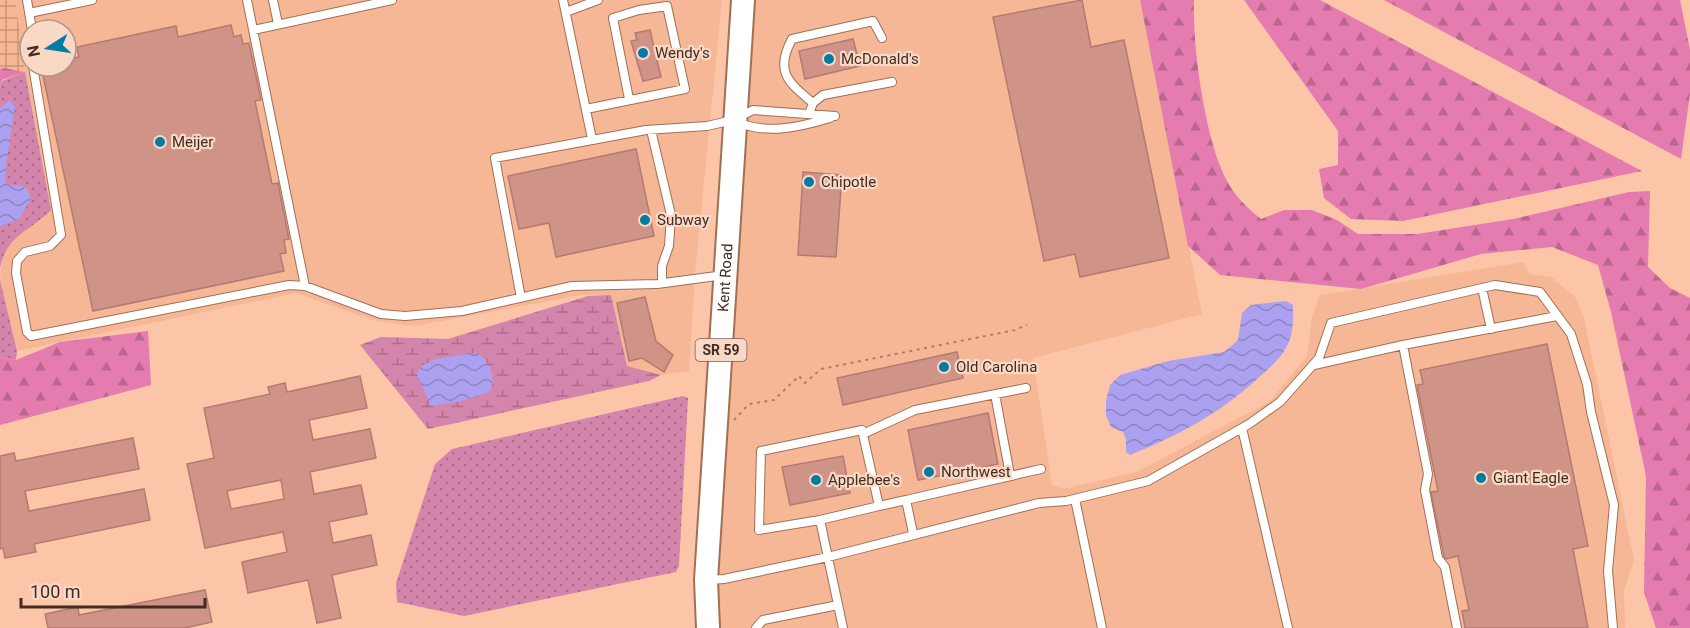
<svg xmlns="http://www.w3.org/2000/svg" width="1690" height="628" font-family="Roboto,sans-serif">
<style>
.built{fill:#f5b795;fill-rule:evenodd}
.industrial{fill:url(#industrial-grid)}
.grass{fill:url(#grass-dots)}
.forest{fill:url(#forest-firs)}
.wetland{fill:url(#wetland-marsh)}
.water{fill:url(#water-waves)}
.building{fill:#cf9388;stroke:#b57a71;stroke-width:1.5;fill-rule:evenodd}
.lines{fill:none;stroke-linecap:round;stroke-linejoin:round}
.lane-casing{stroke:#a16f53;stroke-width:10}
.primary-casing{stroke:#a16f53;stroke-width:26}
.path{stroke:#a8806a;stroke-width:2;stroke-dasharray:3 4.5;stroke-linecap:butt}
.lane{stroke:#fff;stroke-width:8}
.primary{stroke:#fff;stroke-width:22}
.poi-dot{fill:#037ba3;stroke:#fad8c6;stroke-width:2}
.labels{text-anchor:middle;stroke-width:4.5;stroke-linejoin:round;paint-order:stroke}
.shield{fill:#fad8c6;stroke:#7a6052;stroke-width:1.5}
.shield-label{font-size:14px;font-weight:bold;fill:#432d21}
.poi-label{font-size:15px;fill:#432d21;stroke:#fad8c6;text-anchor:start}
.street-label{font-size:15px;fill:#432d21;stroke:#fad8c6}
</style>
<defs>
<pattern id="industrial-grid" width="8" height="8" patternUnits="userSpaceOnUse" patternTransform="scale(1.5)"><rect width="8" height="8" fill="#f5b795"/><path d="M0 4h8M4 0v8" fill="none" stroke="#c89579"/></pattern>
<pattern id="grass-dots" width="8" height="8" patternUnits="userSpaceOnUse" patternTransform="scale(1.5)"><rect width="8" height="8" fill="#d385ab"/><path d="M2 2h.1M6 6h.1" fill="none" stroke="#ad6d8b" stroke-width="1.8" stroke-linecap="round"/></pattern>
<pattern id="forest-firs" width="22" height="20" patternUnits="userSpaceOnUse" patternTransform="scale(1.5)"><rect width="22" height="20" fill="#e47cb0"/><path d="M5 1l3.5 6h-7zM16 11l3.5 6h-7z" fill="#ba668f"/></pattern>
<pattern id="wetland-marsh" width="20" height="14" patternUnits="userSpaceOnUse" patternTransform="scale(1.5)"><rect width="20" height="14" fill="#d385ab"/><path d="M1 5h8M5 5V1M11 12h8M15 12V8" fill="none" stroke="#ad6d8b"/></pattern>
<pattern id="water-waves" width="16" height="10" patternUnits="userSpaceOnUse" patternTransform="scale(1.5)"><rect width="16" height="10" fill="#aca1f0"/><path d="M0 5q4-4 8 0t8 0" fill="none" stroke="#8e84c2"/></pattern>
</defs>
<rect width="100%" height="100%" fill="#fcc5a7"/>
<path class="built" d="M15,0H722L695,273L689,371L661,375L627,366L611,295H581L414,326L372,320L296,293L17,351L0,280L3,252L22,231L41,220L51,209L25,72ZM30,30H66V66H30Z
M746,0H1140L1202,314L1033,358L1052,485L1063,489L1137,472L1269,402L1307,356L1312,317L1320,295L1524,262L1529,274L1551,277L1575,297L1584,318L1634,560L1624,591L1625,628H714Z"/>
<path class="industrial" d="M0,0H15L25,72L0,69Z"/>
<path class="grass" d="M25,72L51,210C30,232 7,234 0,268V89L2,81Z
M0,280L17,351L16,360L0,357Z
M683,396L688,398L679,566L676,572L464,616L397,602L396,583L435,464L452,449Z"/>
<path class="forest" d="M1140,0H1194C1192,45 1205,141 1227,181C1235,196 1247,208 1261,219L1284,210H1312L1337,220L1358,234H1417L1513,219L1629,192L1650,191L1648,267L1670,288L1690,298V628H1656L1644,592L1646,476L1611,312L1598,265L1552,247L1481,254L1361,289L1220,275L1188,246Z
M1244,0H1320L1642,171L1403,221L1351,219L1324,198L1319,169L1338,165V131Z
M1384,0H1680L1690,50V94L1681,159Z
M3,68L25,72L2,80L0,89V69Z
M148,331L151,385L0,425V357L16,360L60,342Z"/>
<path class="wetland" d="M611,295L627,366L661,375L649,381L428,429L360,345L381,337L448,339L588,296Z"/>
<path class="water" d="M10,100L15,107L5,171L6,184L26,187L31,199L19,219L0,226V108Z
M1286,301L1293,305C1293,318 1294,334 1287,346C1280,360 1268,369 1256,380C1217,415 1179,435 1130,455L1126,452V439L1123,432L1111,427L1106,415V401L1110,385L1120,375L1168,361L1224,352L1238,340L1242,313L1251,305Z
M476,353C490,361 497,378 489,392L462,401L431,406L417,374L421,366L436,359Z"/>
<path class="building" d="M1082,0L1091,47L1124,40L1169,258L1080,277L1075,254L1044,261L993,17Z
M231,25L234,37L241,35L243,44L249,43L261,100L255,101L272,184L278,183L289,239L284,240L286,253L280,254L284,271L93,311L41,66H66V59L79,57L77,47L176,26L178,37Z
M650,30L661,77L643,81L631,41L637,40L635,33Z
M853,39L860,66L805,79L799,51Z
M636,149L654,236L556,257L549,223L519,229L508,176Z
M803,172L842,175L836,257L798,255Z
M645,297L656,341L673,355L664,372L642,358L629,361L617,303Z
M1547,344L1588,546L1573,549L1588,628H1465L1462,611L1469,610L1458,556L1446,559L1444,556L1431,492L1438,491L1417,385L1423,384L1420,370Z
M957,352L963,378L843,405L837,378Z
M360,376L367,408L309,420L313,440L370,429L376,458L310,472L314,494L361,485L367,514L329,522L333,543L371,535L377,565L332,575L341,618L317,623L308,580L248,593L242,562L287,552L283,532L205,548L187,464L214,458L204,408L270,394L268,387L285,383L287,392ZM281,480L284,499L231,509L227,491Z
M988,413L998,464L918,480L908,430Z
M133,438L139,469L25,491L29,511L144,489L150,520L34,544L36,552L5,558L3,548L0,549V456L14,453L16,461Z
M843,456L850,493L790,505L782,467Z
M205,590L212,622L185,628H48L45,614L78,607L79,615Z"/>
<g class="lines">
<defs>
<path id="lane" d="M27,0L32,30
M247,0L305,286
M273,0L278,24
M563,0L592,139
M566,12L598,0
M29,13L92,0
M253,30L392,0
M33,66L61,235L50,246L25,252L17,261L16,273L27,332L31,336L289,285L305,286L381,314L405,316L462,311L572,286L657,284L724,275
M813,103L823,95L892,82
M586,109L685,89L667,6L639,10L613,18L629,99
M809,114L813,103C789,83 774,72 792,39L873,21L882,38
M737,122C767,135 800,127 830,118
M651,130L671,215L669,246L662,266V283
M1482,288L1491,329
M521,298L495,158L646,130L707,126L733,120L753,110L835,116
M1403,345L1557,316
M1314,365L1403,345L1428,474L1425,490L1438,558L1445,567L1457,628
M995,394L1010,475
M1242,428L1288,628
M863,434L915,410L1026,388
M1075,499L1102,628
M906,500L1041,469
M879,506L906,500L913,533
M820,520L759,530L761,451L862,430L879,506L820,520L843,628
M708,580L724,579L828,557L1039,503L1066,501L1148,481L1249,424L1280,402L1319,358L1331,323L1495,285L1540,292L1571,334L1587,384L1591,412L1614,505L1608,571L1613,628
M756,628L763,620L838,605"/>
<g id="primary">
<path id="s1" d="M708,628L706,580L743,0"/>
</g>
</defs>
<use href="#lane" class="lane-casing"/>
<use href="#primary" class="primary-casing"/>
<path class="path" d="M734,420L749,404L774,400L799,376L805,383L821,369L1015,330L1027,325"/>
<use href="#lane" class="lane"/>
<use href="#primary" class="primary"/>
</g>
<g class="poi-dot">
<circle cx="643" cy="53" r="6"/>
<circle cx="829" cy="59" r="6"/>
<circle cx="160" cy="142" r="6"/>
<circle cx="809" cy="182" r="6"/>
<circle cx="645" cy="220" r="6"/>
<circle cx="944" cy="367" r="6"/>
<circle cx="929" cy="472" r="6"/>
<circle cx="1481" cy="478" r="6"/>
<circle cx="816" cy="480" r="6"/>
</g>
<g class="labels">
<rect class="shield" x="695.5" y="339" width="51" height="22" rx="4.5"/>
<g class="shield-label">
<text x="721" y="355">SR 59</text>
</g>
<g class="poi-label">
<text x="655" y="58">Wendy's</text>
<text x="841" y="64">McDonald's</text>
<text x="172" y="147">Meijer</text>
<text x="821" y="187">Chipotle</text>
<text x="657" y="225">Subway</text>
<text x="956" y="372">Old Carolina</text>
<text x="941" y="477">Northwest</text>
<text x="1493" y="483">Giant Eagle</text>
<text x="828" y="485">Applebee's</text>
</g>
<g class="street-label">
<text dy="5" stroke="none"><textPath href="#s1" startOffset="351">Kent Road</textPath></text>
</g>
</g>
<g transform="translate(48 48) rotate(258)"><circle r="28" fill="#fad8c6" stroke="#b19484" stroke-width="1.5"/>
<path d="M0-4.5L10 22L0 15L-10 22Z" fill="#037ba3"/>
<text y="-9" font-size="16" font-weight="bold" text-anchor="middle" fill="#432d21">N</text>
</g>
<path d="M21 598v9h184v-9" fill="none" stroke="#432d21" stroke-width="3"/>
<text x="30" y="598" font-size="18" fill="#432d21" stroke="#fad8c6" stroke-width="4.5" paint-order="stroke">100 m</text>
</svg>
